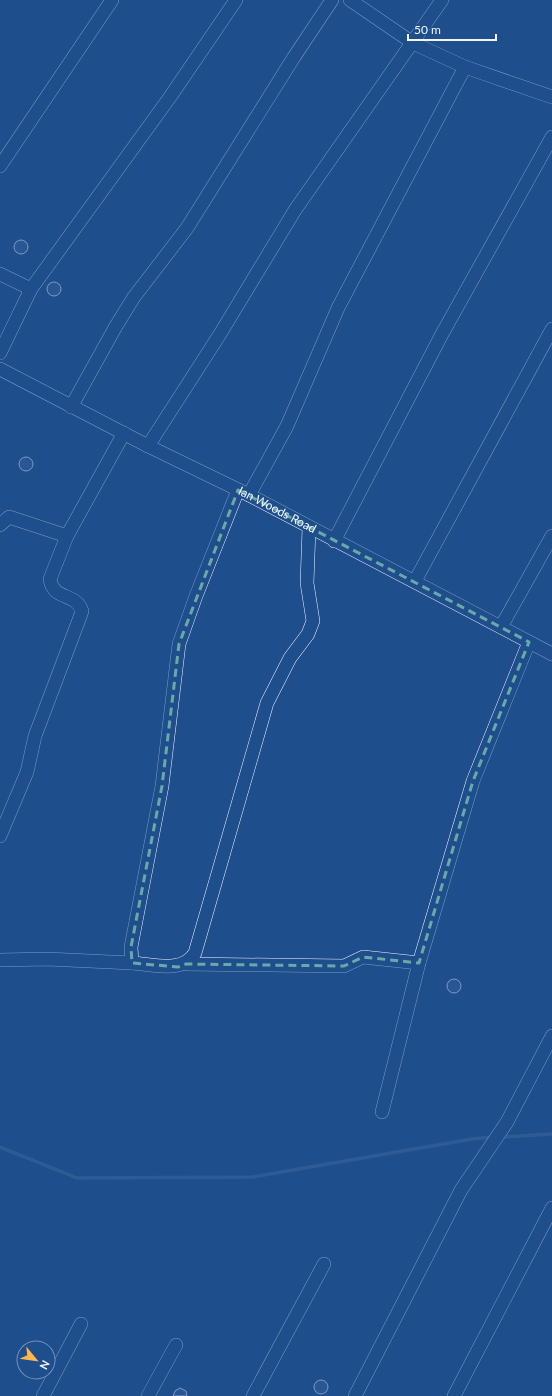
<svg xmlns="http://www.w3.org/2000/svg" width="552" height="1396" font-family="Lato,sans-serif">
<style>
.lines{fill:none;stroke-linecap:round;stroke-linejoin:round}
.stream{stroke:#446ba0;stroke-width:3.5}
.building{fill:#3563a3;stroke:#f2f6ff}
.minor-casing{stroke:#f2f6ff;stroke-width:14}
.minor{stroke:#1f4e8c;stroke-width:13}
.marked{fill:none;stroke:#6aa9a8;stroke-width:3;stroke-dasharray:8 5;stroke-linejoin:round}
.labels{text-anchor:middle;stroke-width:3;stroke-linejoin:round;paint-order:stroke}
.street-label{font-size:12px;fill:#f2f6ff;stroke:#1f4e8c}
</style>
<rect width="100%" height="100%" fill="#1f4e8c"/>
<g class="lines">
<path class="stream" d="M502,1137L552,1134
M0,1147L77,1178L253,1177L472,1139L492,1137"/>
</g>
<path class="building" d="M14 247a7 7 0 1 1 14 0a7 7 0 1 1-14 0Z
M47 289a7 7 0 1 1 14 0a7 7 0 1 1-14 0Z
M19 464a7 7 0 1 1 14 0a7 7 0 1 1-14 0Z
M447 986a7 7 0 1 1 14 0a7 7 0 1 1-14 0Z
M314 1387a7 7 0 1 1 14 0a7 7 0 1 1-14 0Z
M180,1388L186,1391L187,1396H173L175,1391Z"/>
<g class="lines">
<defs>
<g id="minor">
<path d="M350,0L413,43L465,67L552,97"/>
<path d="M0,166L112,0"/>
<path d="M0,274L31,289"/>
<path d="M0,353L31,289L170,97L236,0"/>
<path id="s1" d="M0,369L148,446L249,495L552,654"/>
<path d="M71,407L116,326L134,297L187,228L294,57L332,0"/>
<path d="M148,446L220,334L295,210L442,0"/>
<path d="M238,490L196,596L179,644L162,786L131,947L132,963C153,964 182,974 195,953L267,703L290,658L308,634L313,621L307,583L309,528"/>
<path d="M249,495L287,426L338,308L465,67"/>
<path d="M0,525L9,517L67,536L124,433"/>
<path d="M334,541L442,334L552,137"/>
<path d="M415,581L552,329"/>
<path d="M501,627L552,536"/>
<path d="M0,836L27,772L35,736L80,617L82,611C76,592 53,601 50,579L67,536"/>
<path d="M0,960L47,959L132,963"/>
<path d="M186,964L344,966L363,957L419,963"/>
<path d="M382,1112L419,963L473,781L529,642"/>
<path d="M43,1396L81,1324"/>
<path d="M148,1396L176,1345"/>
<path d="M253,1396L324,1264"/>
<path d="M355,1396L461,1190L507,1122L552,1036"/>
<path d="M454,1396L552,1208"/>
</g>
</defs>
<use href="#minor" class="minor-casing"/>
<use href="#minor" class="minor"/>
</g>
<path d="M0 0H552V1396H0ZM238,490L529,642L473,781L419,963L363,957L344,966L186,964L178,967L132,963L131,947L162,786L179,644Z" fill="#1f4e8c" fill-opacity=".55" fill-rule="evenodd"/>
<path class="marked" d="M238,490L529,642L473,781L419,963L363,957L344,966L186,964L178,967L132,963L131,947L162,786L179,644Z"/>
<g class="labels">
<g class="street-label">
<text dy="4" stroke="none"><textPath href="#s1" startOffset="311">Ian Woods Road</textPath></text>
</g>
</g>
<g transform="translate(36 1360) rotate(119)"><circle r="19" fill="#1f4e8c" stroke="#7391ba"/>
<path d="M0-3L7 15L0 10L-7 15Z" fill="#ffb74d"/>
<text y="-6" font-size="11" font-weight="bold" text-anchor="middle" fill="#f2f6ff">N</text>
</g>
<path d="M408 34v6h88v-6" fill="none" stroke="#f2f6ff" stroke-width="2"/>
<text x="414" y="34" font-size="12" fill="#f2f6ff" stroke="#1f4e8c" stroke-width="3" paint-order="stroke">50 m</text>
</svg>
